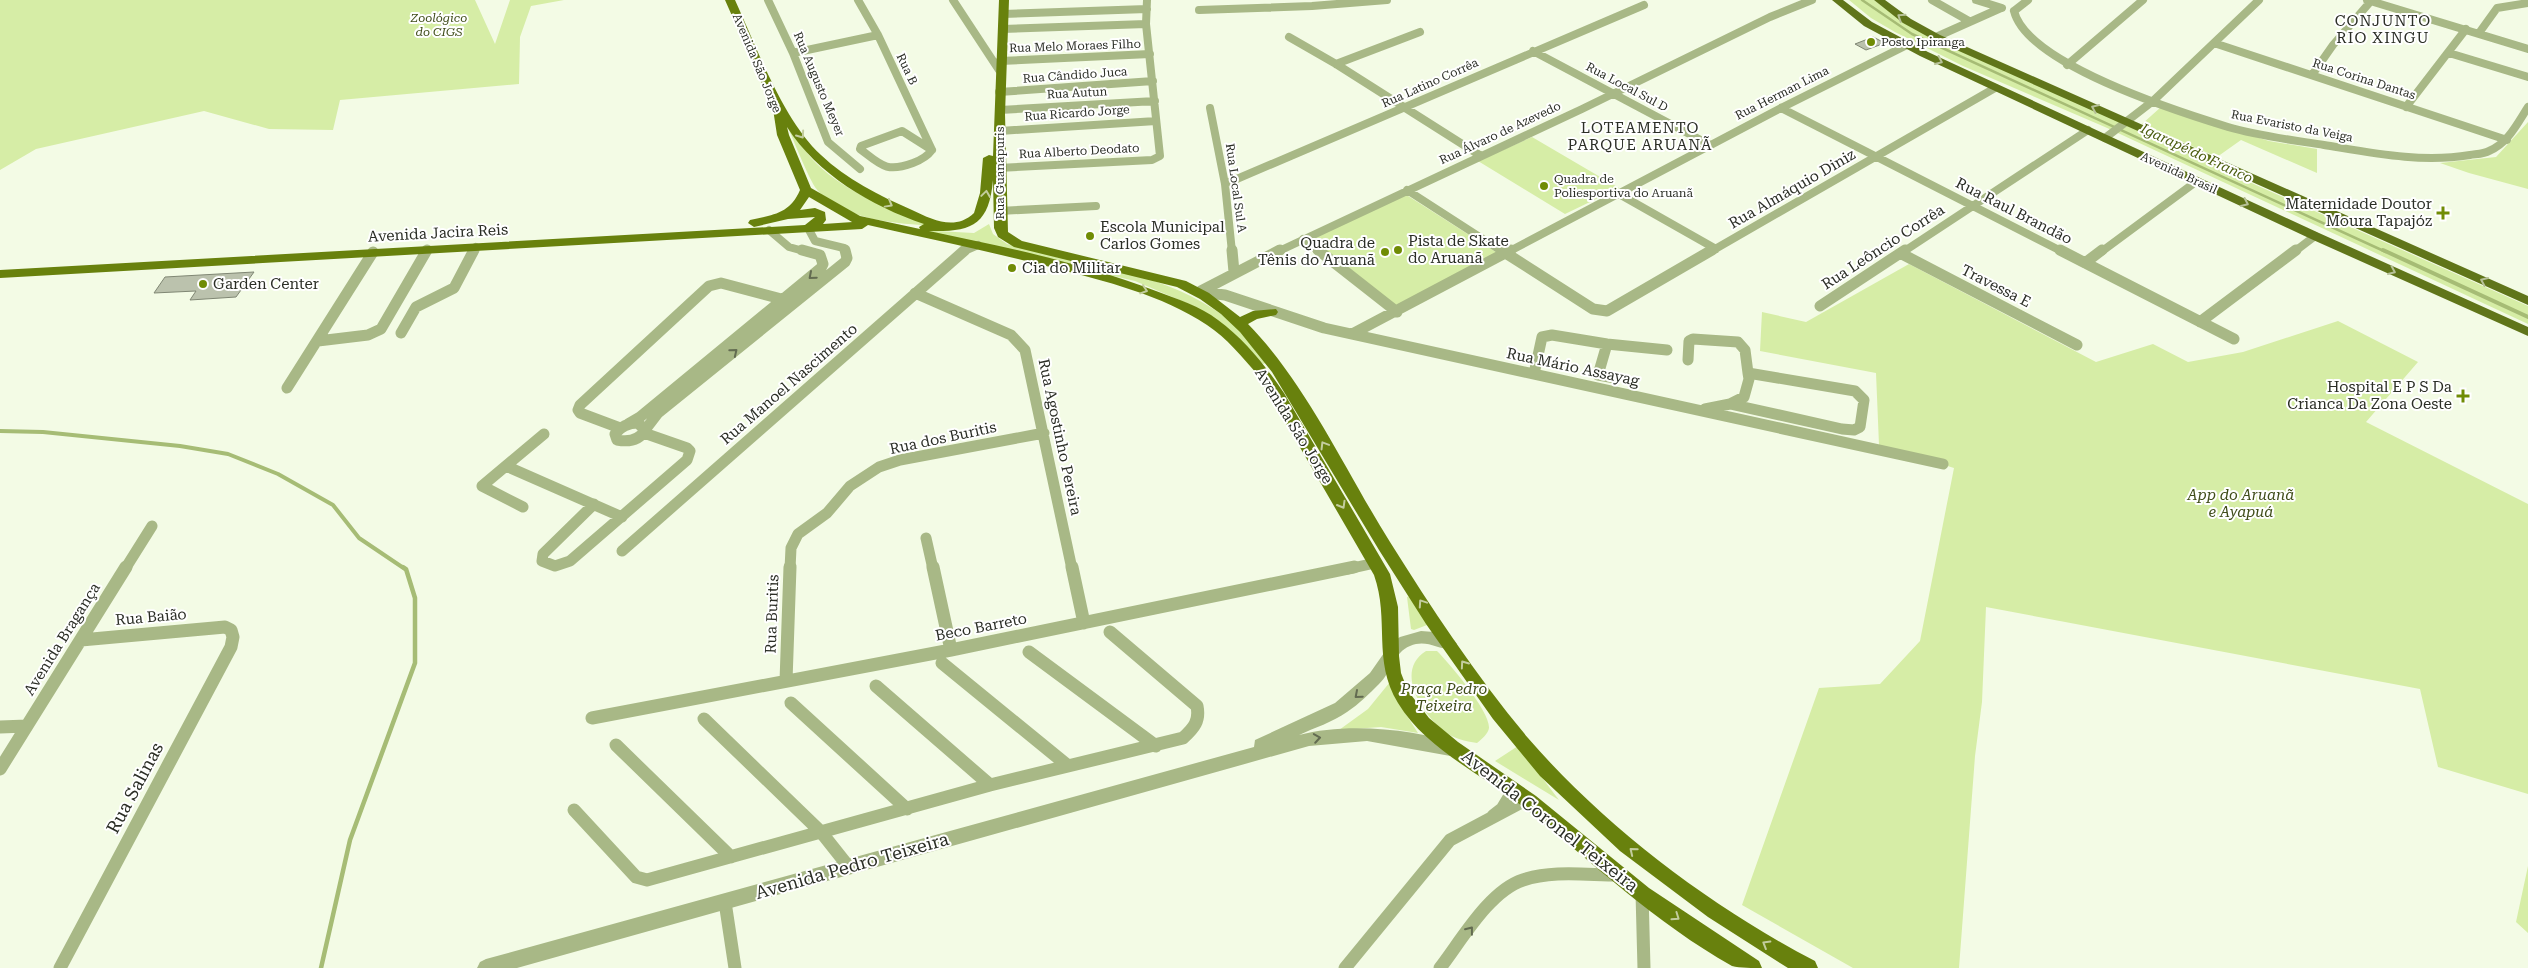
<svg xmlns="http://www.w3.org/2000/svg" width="2528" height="968" font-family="'Roboto Serif',serif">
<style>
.green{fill:#d6eda6}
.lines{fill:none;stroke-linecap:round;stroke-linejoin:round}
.stream-far2{stroke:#a6bc75;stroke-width:2.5}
.stream-far1{stroke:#a6bc75;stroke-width:4}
.stream{stroke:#a6bc75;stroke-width:4.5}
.building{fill:#bbc2ad;stroke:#808774}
.minor-far2{stroke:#a8b886;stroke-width:8}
.minor-far1{stroke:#a8b886;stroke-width:11}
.minor{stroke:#a8b886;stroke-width:13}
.tertiary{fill:#a8b886;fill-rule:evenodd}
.primary{fill:#68810d;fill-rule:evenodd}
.trunk{fill:#60751a;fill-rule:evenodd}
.oneway{stroke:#b7c198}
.oneway2{stroke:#c3cd9e}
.oneway3{stroke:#636c51}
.poi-dot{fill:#708c05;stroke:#fff;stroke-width:2}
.labels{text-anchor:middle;stroke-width:4;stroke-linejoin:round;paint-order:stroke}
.far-park-label{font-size:12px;font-style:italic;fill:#404d1a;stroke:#fff}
.far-poi-label{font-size:12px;fill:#2b2e26;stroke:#fff;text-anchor:start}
.far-street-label{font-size:12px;fill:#2b2e26;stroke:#fff}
.far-water-label{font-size:14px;font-style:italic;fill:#4b5d0f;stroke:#fff}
.far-quarter-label{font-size:15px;letter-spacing:1px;fill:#2b2e26;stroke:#fff}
.street-label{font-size:15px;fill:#2b2e26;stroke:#fff}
.poi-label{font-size:15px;fill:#2b2e26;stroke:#fff;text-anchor:start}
.park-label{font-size:15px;font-style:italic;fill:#404d1a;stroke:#fff}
.near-street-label{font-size:18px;fill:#2b2e26;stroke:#fff}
</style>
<rect width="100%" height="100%" fill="#f3fbe5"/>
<path class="green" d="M0,0H475L495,44L510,0H564L531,6L520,37L519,84L340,100L333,130L269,129L204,111L36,149L0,170Z
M1849,0H1874L1902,21L2256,185L2528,306V324L2105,127L1963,66L1895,32L1871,18Z
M2161,107L2269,141L2317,149V173L2241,140L2217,157L2142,124Z
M2528,122V189L2469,173L2440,163L2496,157Z
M787,126C797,138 805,152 816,163C848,195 894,210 935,226C895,223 851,222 819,192C810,184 794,140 787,126Z
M1532,137L1619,188L1565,214L1478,161Z
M1405,194L1499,254L1397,307L1309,240Z
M989,224L993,234L1007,244C1077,261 1172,274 1229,320C1243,331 1255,349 1266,363L1263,364L1239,338L1191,305L1135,281L917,230L974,233Z
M1909,264L2096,362L2153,344L2188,362L2243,352L2338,321L2418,362L2366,422L2528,504V794L2438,767L2420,689L1986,607L1982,702L1975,756L1959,968H1853L1742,905L1819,688L1880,684L1920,641L1954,468L1879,445L1876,373L1760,351L1762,312L1806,322Z
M1411,596L1427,625L1414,630L1411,629L1407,597Z
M1426,651H1437C1449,663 1490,711 1489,728C1488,734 1482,739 1477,743C1465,741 1454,739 1444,731C1422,714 1394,671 1426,651Z
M1390,682L1402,708L1418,733L1381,727L1339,730L1368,709Z
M1518,746L1559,800L1495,761Z
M2528,866V933L2516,922Z"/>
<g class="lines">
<path class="stream-far2" d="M1862,0L1912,34L2386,252"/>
<path class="stream-far1" d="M2383,250L2528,317
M0,431L43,432L180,446L228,454L278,474L333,505L359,538L405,569"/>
<path class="stream" d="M321,968L350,840L415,663V598L406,569L403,567"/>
</g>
<path class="building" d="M1873,37L1885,43L1866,50L1855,44Z
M254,272L236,297L190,300L196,291L154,293L165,277Z"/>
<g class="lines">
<path class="minor-far2" d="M768,0L793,53L828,142L860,169
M858,0L878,35L932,150
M953,0L999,70
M1932,0L1969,21
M1976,0L2002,8
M2367,0L2528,49
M1199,10L1312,6L1387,0
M2014,11C2027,64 2179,112 2228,127C2259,136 2292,140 2324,145C2373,153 2421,163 2470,155C2476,154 2484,154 2489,151C2508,143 2517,124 2528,107
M2014,11L2028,0
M1003,14L1147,9
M1002,29L1146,24
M2479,33L2497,8L2528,3
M1289,37L1336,64L1481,156
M1936,37L2001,8
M2214,43L2507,140
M1533,51L1710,145
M793,53L878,35
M2449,53L2528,77
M1000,61L1150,54
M1336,64L1420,32
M2067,65L2143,0
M2312,75L2333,45L2371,1
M999,92L1153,81
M2406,107L2466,29
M1210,108L1225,184L1232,252
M1781,108L2063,252
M1000,110L1155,101
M902,131L932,150C927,157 921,160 913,163C886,173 881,165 860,149L861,146Z
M1000,131L1156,121
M2105,138L2153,101L2259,0
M998,168L1152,160L1160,156L1146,24L1147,0
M1225,184L1644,5
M1407,190L1503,252
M1619,194L1716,249
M999,211L1096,206
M808,228L815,241L844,248L845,252
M769,230L789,247L807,252
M1303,239L1319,252
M426,252L427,250
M474,252L476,247
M962,252L978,245
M1277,252L1582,109L1770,17L1812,0
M1508,252L1781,108L1907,45
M1710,252L1995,88
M1903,252L2088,130
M2101,252L2197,181
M2294,252L2315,236"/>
<path class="minor-far1" d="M1232,250L1234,272
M1318,250L1397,312
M1501,250L1593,309L1607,311L1712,250
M2060,250L2234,339
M1902,254L2077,345
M2085,263L2102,250
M1201,291L1280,250
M1200,292L1225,295L1324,328L1943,464
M915,293L1011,335L1025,350L1072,569
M1820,306L1905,250
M2200,322L2296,250
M401,333L416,307L454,288L474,250
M1352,334L1511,250
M318,341L368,335L381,329L427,250
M1607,344L1598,375L1615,378
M1688,360L1689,341L1693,339L1738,342L1745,350L1748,373
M1748,373L1855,391L1864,400L1860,427L1854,430L1842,429L1730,404L1744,397L1749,379Z
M1534,374L1542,337L1552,335L1607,344L1667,350
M287,388L373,252
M1705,409L1730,404
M638,423L645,430C639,441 628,442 617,440L615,434C621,426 628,423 638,423Z
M628,424L640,417L821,268L823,264L820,255L802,250
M620,428L580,413L578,410L580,405L709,286L721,283L789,301
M645,430L658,413L845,262L847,258L845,250
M506,466L622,517
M594,504L543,554L542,561L555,566L570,561L687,460L690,451L687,448L644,433
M523,507L482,486L544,434
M926,538L933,569
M622,551L965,250
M125,569L152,526
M790,569L791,548L798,534L827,513L850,486L879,467L900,460L1044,433
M1348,569L1375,563"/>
<path class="minor" d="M933,567L951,650
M1072,567L1084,623
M1029,652L1156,746
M942,663L1067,765
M786,681L790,567
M876,686L990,785
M791,703L907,809
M592,718L951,650L1354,567
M704,719L821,832L848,866
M0,727L27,726
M616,745L731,857
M0,769L126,567
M574,810L636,877L647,880L990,785L1183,738C1194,728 1200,721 1197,706L1110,632
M1493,816L1502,809L1514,789
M1642,893L1644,968
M725,902L735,968
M60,968L231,647L233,637L231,630L225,627L81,640
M1345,968L1450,840L1527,799
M1440,968C1461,941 1489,891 1523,880C1552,870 1587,875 1618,875"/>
<path class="tertiary" d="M1421,631L1434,632L1454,640L1457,644L1454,648C1441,653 1429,638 1410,646C1394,652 1391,673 1379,684C1369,694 1359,704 1347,712C1333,722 1314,728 1299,735C1347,722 1415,729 1462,745L1464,750L1462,755L1456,757L1367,741L1309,746L517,968H477L480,962L486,959L1254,747L1255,740L1335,703L1370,673L1391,643L1400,637Z"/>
<path class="primary" d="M725,0H735C757,48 783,120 821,155C846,179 880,196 912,210C933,220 955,231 974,213L980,193L983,158L989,155L993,156L999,0H1009L1005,114L1008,232L1022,241L1186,281L1209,293L1240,317L1253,311L1276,309L1278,312L1276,315L1257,319L1248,324C1306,383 1346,472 1390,542C1432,609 1477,677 1528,738C1605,827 1711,907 1815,961L1818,968H1788L1708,917L1620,851L1540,776L1493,719L1426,624L1379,550L1272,372L1240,332L1221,314L1200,299L1177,287L1014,247L998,237L994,228L993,180C989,226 971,232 929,231C1005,247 1083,263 1156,291C1177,299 1200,306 1218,320C1245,340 1265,365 1284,393L1390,574L1398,607L1399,656L1401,673L1408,691L1429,718L1458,742L1536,796L1649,888L1759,961L1762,968C1753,968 1740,968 1732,966C1655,923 1591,861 1522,806C1480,773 1426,749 1398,703C1372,660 1390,620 1374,575L1258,375C1242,357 1227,338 1207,325C1162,295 1105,281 1054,268C992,252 930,239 868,225L862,229L0,278V270L805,225L815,217L788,219L754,227L748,223L750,220C772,215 790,214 800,190L777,135L773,109ZM787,127C817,174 871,206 924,224L919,227L920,229L860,216L811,188L789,135ZM809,197L852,222H853L823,224L826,220L825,212L815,208L800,210Z"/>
<path class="trunk" d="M1832,0H1843L1872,22L1928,52L2319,233L2528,327V336L2311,239L1920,56L1864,26Z
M1874,0H1885L1911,19L1940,35L2528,296V305L1932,39L1903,23Z"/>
</g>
<defs><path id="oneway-chevron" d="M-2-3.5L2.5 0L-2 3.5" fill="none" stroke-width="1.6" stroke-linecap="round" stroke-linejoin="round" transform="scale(1.25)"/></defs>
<g class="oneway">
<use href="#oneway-chevron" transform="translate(1901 17) rotate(-147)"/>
<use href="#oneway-chevron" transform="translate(1939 61) rotate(25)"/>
<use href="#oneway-chevron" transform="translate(2095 108) rotate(-156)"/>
<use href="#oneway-chevron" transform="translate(2245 203) rotate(25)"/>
<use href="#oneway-chevron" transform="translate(2392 271) rotate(24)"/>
<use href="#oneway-chevron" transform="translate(2484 281) rotate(-156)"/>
</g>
<g class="oneway2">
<use href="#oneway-chevron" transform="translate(801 135) rotate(55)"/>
<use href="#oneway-chevron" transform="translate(986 194) rotate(-82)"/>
<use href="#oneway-chevron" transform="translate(889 204) rotate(29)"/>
<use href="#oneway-chevron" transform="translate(1144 290) rotate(18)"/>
<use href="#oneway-chevron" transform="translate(1324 445) rotate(-121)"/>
<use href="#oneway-chevron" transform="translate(1342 505) rotate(60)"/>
<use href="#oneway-chevron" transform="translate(1422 603) rotate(-124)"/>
<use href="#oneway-chevron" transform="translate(1464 664) rotate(-125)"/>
<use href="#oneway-chevron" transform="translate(1633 851) rotate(-141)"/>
<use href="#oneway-chevron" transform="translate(1676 917) rotate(35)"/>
<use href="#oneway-chevron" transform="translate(1766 944) rotate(-149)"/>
</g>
<g class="oneway3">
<use href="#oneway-chevron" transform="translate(812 276) rotate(139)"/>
<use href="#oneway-chevron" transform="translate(734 352) rotate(-39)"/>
<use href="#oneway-chevron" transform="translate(1358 695) rotate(139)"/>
<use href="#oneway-chevron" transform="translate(1317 738) rotate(-9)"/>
<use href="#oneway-chevron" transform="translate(1470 930) rotate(-52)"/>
</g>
<g class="poi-dot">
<circle cx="1871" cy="42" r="5"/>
<circle cx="1544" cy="186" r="5"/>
<path d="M2440.5 205.5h5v5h5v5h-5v5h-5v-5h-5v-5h5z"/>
<circle cx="1090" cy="236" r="5"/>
<circle cx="1398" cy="250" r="5"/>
<circle cx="1385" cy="252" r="5"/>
<circle cx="1012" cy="268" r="5"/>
<circle cx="203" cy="284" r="5"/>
<path d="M2460.5 388.5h5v5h5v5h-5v5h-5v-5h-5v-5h5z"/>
</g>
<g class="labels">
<g class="far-park-label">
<text x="439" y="22">Zoológico<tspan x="439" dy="14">do CIGS</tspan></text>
</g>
<g class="far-poi-label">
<text x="1881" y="46">Posto Ipiranga</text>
<text x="1554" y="183">Quadra de<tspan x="1554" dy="14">Poliesportiva do Aruanã</tspan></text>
</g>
<g class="far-street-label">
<text transform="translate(1075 46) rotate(-2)" y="4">Rua Melo Moraes Filho</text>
<text transform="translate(757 63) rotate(67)" y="4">Avenida São Jorge</text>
<text transform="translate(907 69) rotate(65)" y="4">Rua B</text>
<text transform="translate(1075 75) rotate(-4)" y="4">Rua Cândido Juca</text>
<text transform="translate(2364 79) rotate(18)" y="4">Rua Corina Dantas</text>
<text transform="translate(1430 83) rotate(-24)" y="4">Rua Latino Corrêa</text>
<text transform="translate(819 84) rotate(67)" y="4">Rua Augusto Meyer</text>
<text transform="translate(1627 87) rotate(28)" y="4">Rua Local Sul D</text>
<text transform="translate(1077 93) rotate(-3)" y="4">Rua Autun</text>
<text transform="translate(1782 93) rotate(-27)" y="4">Rua Herman Lima</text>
<text transform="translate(1077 113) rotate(-4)" y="4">Rua Ricardo Jorge</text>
<text transform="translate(2292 126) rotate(11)" y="4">Rua Evaristo da Veiga</text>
<text transform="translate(1500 133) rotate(-25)" y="4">Rua Álvaro de Azevedo</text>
<text transform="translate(1079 151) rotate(-3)" y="4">Rua Alberto Deodato</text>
<text transform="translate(1000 173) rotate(-90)" y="4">Rua Guanapuris</text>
<text transform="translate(2179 173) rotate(25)" y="4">Avenida Brasil</text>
<text transform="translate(1236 188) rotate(82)" y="4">Rua Local Sul A</text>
</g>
<g class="far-water-label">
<text transform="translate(2197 153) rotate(25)" y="5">Igarapé do Franco</text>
</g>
<g class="far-quarter-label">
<text x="2383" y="26">CONJUNTO<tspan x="2383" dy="17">RIO XINGU</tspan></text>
<text x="1640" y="133">LOTEAMENTO<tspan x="1640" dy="17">PARQUE ARUANÃ</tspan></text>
</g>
<g class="street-label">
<text transform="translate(1792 189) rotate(-30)" y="5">Rua Almáquio Diniz</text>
<text transform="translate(2014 211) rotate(27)" y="5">Rua Raul Brandão</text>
<text transform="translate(438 233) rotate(-3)" y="5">Avenida Jacira Reis</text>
<text transform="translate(1883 247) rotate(-33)" y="5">Rua Leôncio Corrêa</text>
<text transform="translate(1996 286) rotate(27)" y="5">Travessa E</text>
<text transform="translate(1573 367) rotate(12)" y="5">Rua Mário Assayag</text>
<text transform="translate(789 384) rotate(-41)" y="5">Rua Manoel Nascimento</text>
<text transform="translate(1294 426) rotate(58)" y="5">Avenida São Jorge</text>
<text transform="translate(1060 437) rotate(78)" y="5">Rua Agostinho Pereira</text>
<text transform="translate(943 438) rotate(-12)" y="5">Rua dos Buritis</text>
<text transform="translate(772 614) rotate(-88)" y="5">Rua Buritis</text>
<text transform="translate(151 617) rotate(-5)" y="5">Rua Baião</text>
<text transform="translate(981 627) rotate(-11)" y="5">Beco Barreto</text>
<text transform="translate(62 639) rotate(-58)" y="5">Avenida Bragança</text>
</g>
<g class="poi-label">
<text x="2432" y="209" text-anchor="end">Maternidade Doutor<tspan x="2432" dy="17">Moura Tapajóz</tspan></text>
<text x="1100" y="232">Escola Municipal<tspan x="1100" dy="17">Carlos Gomes</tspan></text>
<text x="1408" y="246">Pista de Skate<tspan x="1408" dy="17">do Aruanã</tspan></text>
<text x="1375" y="248" text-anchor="end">Quadra de<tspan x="1375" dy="17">Tênis do Aruanã</tspan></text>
<text x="1022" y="273">Cia do Militar</text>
<text x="213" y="289">Garden Center</text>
<text x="2452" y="392" text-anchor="end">Hospital E P S Da<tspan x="2452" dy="17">Crianca Da Zona Oeste</tspan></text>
</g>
<g class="park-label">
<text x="2241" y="500">App do Aruanã<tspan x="2241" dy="17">e Ayapuá</tspan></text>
<text x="1444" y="694">Praça Pedro<tspan x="1444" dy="17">Teixeira</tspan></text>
</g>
<g class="near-street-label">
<text transform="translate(135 788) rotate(-62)" y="6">Rua Salinas</text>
<text transform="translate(1550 821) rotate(38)" y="6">Avenida Coronel Teixeira</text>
<text transform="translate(852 866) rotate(-16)" y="6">Avenida Pedro Teixeira</text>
</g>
</g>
</svg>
